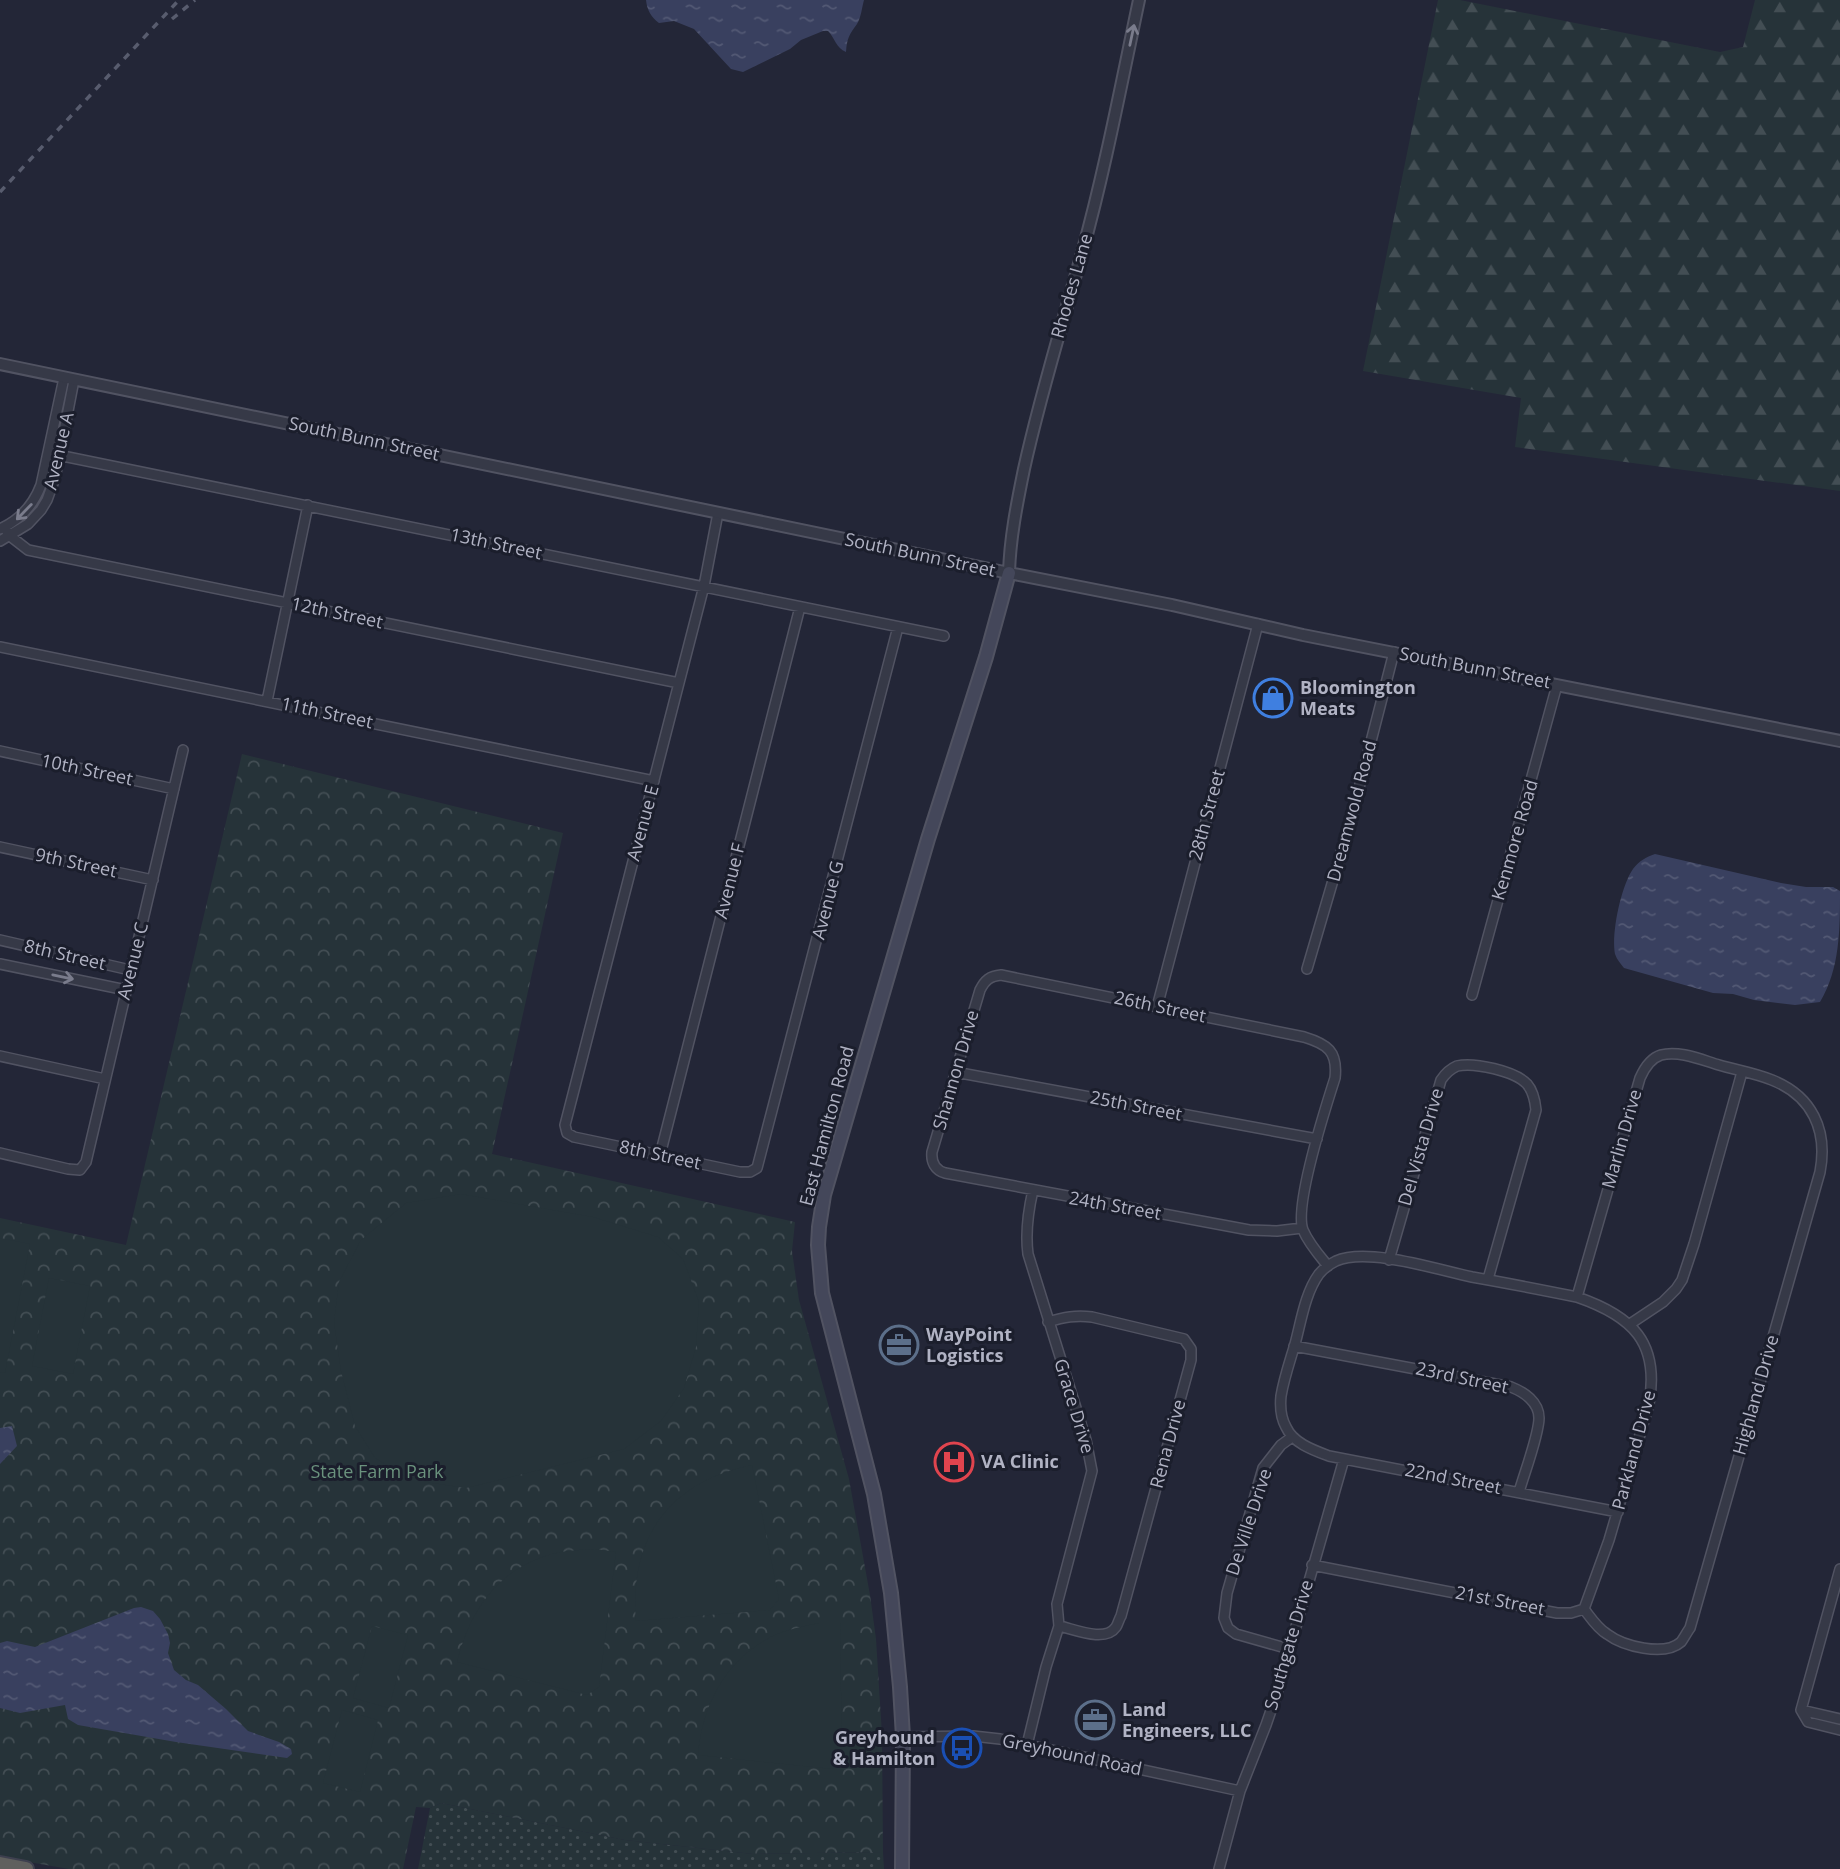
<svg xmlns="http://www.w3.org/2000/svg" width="1840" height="1869" font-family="'Open Sans',sans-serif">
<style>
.grass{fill:url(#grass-dots)}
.forest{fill:url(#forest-firs)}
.park{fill:url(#park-crowns)}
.pitch{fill:#263339}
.water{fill:url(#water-ripples)}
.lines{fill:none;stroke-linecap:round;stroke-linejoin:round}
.minor-casing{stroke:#515362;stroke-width:12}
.tertiary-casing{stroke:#515362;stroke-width:14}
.secondary-casing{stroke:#515362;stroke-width:16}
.trunk-casing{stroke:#3e404f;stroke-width:18}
.minor{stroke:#363947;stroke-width:9}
.tertiary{stroke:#363947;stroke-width:10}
.secondary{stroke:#44475a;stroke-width:12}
.trunk{stroke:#60605e;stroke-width:14}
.rail{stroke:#585c6e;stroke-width:3.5;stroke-dasharray:7 7;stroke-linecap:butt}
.oneway{stroke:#7a7c8c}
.labels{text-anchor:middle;stroke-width:6;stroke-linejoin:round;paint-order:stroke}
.street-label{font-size:18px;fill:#b1b3c4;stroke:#1b1e2c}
.poi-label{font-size:18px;font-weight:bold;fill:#b1b3c4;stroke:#1b1e2c;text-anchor:start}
.park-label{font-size:18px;fill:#6a927d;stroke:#1b1e2c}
</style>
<defs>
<pattern id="grass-dots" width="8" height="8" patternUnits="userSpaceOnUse" patternTransform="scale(1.75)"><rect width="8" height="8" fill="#263339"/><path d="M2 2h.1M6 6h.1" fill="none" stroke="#434e54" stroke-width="1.8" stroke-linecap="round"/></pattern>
<pattern id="forest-firs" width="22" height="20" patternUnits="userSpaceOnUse" patternTransform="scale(1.75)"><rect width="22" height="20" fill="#263339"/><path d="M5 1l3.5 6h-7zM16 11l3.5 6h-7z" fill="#434e54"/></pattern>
<pattern id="park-crowns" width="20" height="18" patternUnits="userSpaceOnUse" patternTransform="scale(1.75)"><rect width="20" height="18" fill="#263339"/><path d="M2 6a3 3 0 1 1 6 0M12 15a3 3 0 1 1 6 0" fill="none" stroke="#434e54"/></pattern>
<pattern id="water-ripples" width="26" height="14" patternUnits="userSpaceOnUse" patternTransform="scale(1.75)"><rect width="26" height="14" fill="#39405f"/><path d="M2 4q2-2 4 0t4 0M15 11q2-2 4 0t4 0" fill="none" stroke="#535974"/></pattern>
</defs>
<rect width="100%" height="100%" fill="#232637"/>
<path class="grass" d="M441,1803L625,1840L753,1854L883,1852L884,1869H418L430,1808Z"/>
<path class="forest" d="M1438,0H1460L1720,52L1743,47L1755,0H1840V491L1515,447L1521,398L1363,371Z"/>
<path class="park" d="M242,754L563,833L492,1154L795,1222L792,1251L799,1300L849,1479L870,1595L876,1639L882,1735L883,1852L753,1854L625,1840L441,1803L430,1808L416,1807L403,1869H69L0,1857V1218L126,1245Z"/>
<path class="pitch" d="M461,1194L593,1217L658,1237L683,1259L699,1302L696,1347L684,1388L661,1421L624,1449L466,1488L432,1483L403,1475L375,1458L355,1426L341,1371L334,1322L339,1282L361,1240L406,1203Z
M0,1238L30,1244L5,1373L0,1372Z
M49,1278L90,1286L73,1374L32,1366Z
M752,1465L779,1599L770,1610L636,1621C629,1538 669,1482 752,1465Z
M595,1549L616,1552L599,1687L587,1695L457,1662C470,1610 498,1569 552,1554C566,1550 581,1550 595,1549Z
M819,1623H840L842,1759L832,1769L698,1755C703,1702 727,1657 777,1634C790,1629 805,1626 819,1623Z
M372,1626L408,1635L389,1708L353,1698Z
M342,1710L378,1720L360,1792L323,1783Z"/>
<path class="water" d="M646,0H864C862,7 861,18 857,24C849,35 847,38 846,52C836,48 835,38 828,31H823L801,40L790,49L743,72L731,69L694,29L674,21L659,23C651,17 647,10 646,0Z
M1655,854L1781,883L1806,887H1833L1840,891C1840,929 1840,969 1820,1002L1795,1005L1754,1000L1733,994L1713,993L1624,968C1621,964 1617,960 1615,954C1611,934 1621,886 1633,869C1639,861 1646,857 1655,854Z
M12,1426L17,1446L0,1464V1428Z
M141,1607L153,1611L160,1619L168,1634L170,1643L168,1653L174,1670L186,1680L198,1685L226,1709L248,1731L279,1742L291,1749L292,1754L287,1758L176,1742L78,1725L68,1719L65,1705L20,1713L0,1708V1643L7,1641L35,1647L134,1608Z"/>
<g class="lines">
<defs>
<path id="minor" d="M48,453L944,636
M718,513L704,586L565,1125L567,1133L574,1137L740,1172H750L757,1168L898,627
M4,527L10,536L28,550L679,683
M0,529C20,520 33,506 41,485L64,378
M0,541L28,524L41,510L47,500L55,478L74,380
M0,647L654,781
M267,701L308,505
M0,751L174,789
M0,847L153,880
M0,940L130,970
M0,964L126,990
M1307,969L1351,819L1394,652
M1472,995L1557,685
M1157,1007L1258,624
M0,1056L105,1079
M955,1072L1317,1139
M0,1153L68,1169L80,1170L86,1162L183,750
M660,1155L800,607
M1302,1228L1277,1231L1249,1230L945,1173C935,1170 931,1162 932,1152L980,990C985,980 990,976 1001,975L1304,1037C1327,1044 1338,1051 1335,1078C1326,1106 1294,1206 1303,1230C1309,1244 1319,1255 1328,1266
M1389,1260L1441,1080C1445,1074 1450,1069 1457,1066C1474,1062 1515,1071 1527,1084C1533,1091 1535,1100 1536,1110L1488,1279
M1577,1297L1640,1078C1644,1069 1651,1058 1661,1055C1679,1050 1702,1060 1719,1065C1736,1070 1755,1073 1772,1080C1812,1096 1828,1130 1820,1172L1690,1628C1687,1632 1684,1638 1681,1642C1664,1657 1623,1646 1607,1634C1597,1628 1591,1618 1584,1609
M1048,1322C1064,1317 1076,1315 1092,1317L1184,1339L1191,1349V1360L1121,1616C1119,1619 1118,1624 1116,1627C1105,1643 1074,1629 1059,1626
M1630,1324L1663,1302L1676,1289L1682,1280L1694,1244L1742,1072
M1294,1346L1511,1387C1524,1392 1539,1402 1539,1418C1539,1435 1524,1474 1519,1492
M1312,1565L1557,1613H1571L1584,1609
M1584,1609L1609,1540L1649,1404C1660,1342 1632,1316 1577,1297C1542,1290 1507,1283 1472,1277C1438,1270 1368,1247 1336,1261C1330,1264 1323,1269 1319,1274C1305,1293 1301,1322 1295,1344C1290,1361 1284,1378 1281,1396C1280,1406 1281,1418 1286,1427C1293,1443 1313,1450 1329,1456L1618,1512
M1289,1649L1236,1634L1228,1628L1224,1618L1227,1593L1263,1468L1281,1445L1292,1437
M1801,1710L1840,1569
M1801,1710L1808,1722L1840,1730
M1801,1710L1840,1719
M903,1737L973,1736L1000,1739L1240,1791
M1027,1745L1046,1667L1059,1626L1057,1604L1092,1471L1086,1440L1028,1254C1025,1232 1028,1212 1033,1190
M1219,1869L1240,1791L1266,1725L1277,1693L1344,1459"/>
<path id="tertiary" d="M0,364L1009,573L1172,605L1303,635L1840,741
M1009,573C1010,538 1017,503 1024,469C1040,396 1062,325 1082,253C1105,170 1121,85 1139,0"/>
<path id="secondary" d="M902,1869L903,1737L900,1687L891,1593L874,1494L822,1293L818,1245L819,1227L824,1195L928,839L986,657L1009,573"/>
<path id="trunk" d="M0,1864L26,1869"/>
</defs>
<use href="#minor" class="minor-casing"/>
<use href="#tertiary" class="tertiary-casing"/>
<use href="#secondary" class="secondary-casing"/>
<use href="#trunk" class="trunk-casing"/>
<use href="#minor" class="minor"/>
<use href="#tertiary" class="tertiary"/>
<use href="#secondary" class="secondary"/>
<use href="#trunk" class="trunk"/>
<path class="rail" d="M172,19L195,0
M0,192L179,0"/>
</g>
<defs><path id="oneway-shaft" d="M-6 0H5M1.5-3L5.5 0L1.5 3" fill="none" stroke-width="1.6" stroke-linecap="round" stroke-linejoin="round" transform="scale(1.75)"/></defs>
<g class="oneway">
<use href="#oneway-shaft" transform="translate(1132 35) rotate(-78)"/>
<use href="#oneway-shaft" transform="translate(24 512) rotate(134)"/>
<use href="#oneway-shaft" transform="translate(63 977) rotate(12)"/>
</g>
<defs>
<symbol id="shop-ring" viewBox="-11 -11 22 22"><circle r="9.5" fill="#1b1e2c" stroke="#3f7fe0" stroke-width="1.5"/><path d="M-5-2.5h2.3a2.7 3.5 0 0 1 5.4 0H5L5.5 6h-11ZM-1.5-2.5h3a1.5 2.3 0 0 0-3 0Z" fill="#3f7fe0"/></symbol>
<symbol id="office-ring" viewBox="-11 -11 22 22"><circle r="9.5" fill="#1b1e2c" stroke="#5c6f8a" stroke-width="1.5"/><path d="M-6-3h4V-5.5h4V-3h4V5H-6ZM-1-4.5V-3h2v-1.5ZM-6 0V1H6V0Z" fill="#5c6f8a"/></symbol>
<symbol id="hospital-ring" viewBox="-11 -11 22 22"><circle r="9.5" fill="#1b1e2c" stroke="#e0444e" stroke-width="1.5"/><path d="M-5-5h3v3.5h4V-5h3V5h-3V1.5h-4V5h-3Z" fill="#e0444e"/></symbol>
<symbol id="bus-ring" viewBox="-11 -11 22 22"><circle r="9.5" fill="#1b1e2c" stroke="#1a4fb4" stroke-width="1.5"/><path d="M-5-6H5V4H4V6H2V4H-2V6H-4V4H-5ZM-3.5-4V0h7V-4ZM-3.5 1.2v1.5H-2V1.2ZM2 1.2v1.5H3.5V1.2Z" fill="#1a4fb4"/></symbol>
</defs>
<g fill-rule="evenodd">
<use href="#shop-ring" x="1251" y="676" width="44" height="44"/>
<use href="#office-ring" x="877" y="1323" width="44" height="44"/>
<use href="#hospital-ring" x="932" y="1440" width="44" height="44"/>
<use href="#office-ring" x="1073" y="1698" width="44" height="44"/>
<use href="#bus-ring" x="940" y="1726" width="44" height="44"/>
</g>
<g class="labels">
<g class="street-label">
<text transform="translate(1072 286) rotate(-74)" y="6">Rhodes Lane</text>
<text transform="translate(364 439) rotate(12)" y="6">South Bunn Street</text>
<text transform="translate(59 451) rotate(-77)" y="6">Avenue A</text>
<text transform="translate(496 544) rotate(12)" y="6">13th Street</text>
<text transform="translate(920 555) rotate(12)" y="6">South Bunn Street</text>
<text transform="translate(337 613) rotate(12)" y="6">12th Street</text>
<text transform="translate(1475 668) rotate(11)" y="6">South Bunn Street</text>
<text transform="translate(327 713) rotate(12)" y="6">11th Street</text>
<text transform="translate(87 770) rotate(12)" y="6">10th Street</text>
<text transform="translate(1352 811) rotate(-75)" y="6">Dreamwold Road</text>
<text transform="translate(1207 815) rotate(-75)" y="6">28th Street</text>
<text transform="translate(643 823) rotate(-75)" y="6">Avenue E</text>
<text transform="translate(1515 840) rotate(-74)" y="6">Kenmore Road</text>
<text transform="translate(76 863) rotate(12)" y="6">9th Street</text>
<text transform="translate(730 881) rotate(-76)" y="6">Avenue F</text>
<text transform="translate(828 900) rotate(-76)" y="6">Avenue G</text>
<text transform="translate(65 955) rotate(13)" y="6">8th Street</text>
<text transform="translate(133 961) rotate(-76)" y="6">Avenue C</text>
<text transform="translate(1160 1007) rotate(12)" y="6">26th Street</text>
<text transform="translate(956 1070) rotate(-74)" y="6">Shannon Drive</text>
<text transform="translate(1136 1106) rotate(11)" y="6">25th Street</text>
<text transform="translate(827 1126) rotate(-75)" y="6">East Hamilton Road</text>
<text transform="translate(1622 1139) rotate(-74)" y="6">Marlin Drive</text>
<text transform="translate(1421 1147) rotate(-74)" y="6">Del Vista Drive</text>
<text transform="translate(660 1155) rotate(12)" y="6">8th Street</text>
<text transform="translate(1115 1206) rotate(10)" y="6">24th Street</text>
<text transform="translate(1462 1378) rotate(12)" y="6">23rd Street</text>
<text transform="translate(1756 1395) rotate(-74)" y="6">Highland Drive</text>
<text transform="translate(1074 1406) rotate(73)" y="6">Grace Drive</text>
<text transform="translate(1168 1444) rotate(-75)" y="6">Rena Drive</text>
<text transform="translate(1634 1450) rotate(-75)" y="6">Parkland Drive</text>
<text transform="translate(1453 1479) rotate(11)" y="6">22nd Street</text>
<text transform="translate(1249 1522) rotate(-72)" y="6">De Ville Drive</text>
<text transform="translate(1500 1601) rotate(11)" y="6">21st Street</text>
<text transform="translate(1289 1645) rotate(-74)" y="6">Southgate Drive</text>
<text transform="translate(1072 1755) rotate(12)" y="6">Greyhound Road</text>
</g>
<g class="poi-label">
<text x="1300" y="694">Bloomington<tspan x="1300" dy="21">Meats</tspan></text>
<text x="926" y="1341">WayPoint<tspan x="926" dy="21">Logistics</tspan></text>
<text x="981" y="1468">VA Clinic</text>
<text x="1122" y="1716">Land<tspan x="1122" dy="21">Engineers, LLC</tspan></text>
<text x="935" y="1744" text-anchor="end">Greyhound<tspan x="935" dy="21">&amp; Hamilton</tspan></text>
</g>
<g class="park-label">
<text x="377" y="1478">State Farm Park</text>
</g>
</g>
</svg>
